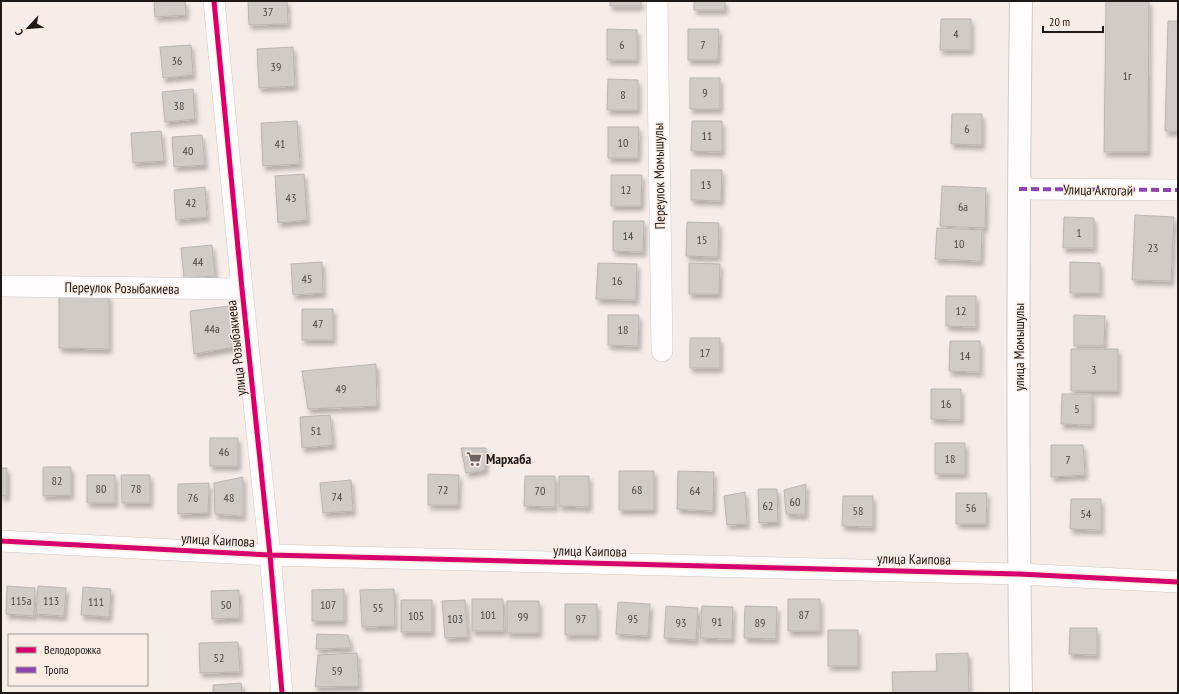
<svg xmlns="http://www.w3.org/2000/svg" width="1179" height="694" font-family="'PT Sans Narrow',sans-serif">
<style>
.building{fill:#d1cbc7;stroke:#bbb5b1;filter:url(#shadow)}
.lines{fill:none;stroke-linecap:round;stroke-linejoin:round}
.minor-casing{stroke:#d1cac6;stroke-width:22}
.tertiary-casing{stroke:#d1cac6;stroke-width:24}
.minor{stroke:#fefcfc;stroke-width:21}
.tertiary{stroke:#fefcfc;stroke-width:22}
.quiet{stroke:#8e44ad;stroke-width:4;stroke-dasharray:8 4;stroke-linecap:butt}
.cycleway-casing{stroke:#fbece4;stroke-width:8}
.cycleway{stroke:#d6006c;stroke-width:5}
.labels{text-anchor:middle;stroke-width:3;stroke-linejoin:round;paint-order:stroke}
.number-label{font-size:12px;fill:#4b4642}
.street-label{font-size:14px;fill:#1e1916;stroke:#fbece4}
.poi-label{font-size:14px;font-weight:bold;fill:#1e1916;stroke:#fbece4;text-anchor:start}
</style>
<defs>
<filter id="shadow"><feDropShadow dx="2.5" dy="4.5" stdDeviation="2" flood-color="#0004"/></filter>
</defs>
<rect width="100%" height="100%" fill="#f6ede9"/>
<path class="building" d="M154,1H185L186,15L155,17Z
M248,1H287L288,24L249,25Z
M610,1H641V6H610Z
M694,1H725V10H694Z
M1106,1H1149L1148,152H1104Z
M941,19H971V50H940Z
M1168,21H1178V131H1165Z
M607,29L637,30V60H607Z
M688,29H719L718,60H688Z
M191,45L193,75L163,78L160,47Z
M293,47L295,86L259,88L257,49Z
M690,78H720V109H690Z
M608,79L638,80V110H607Z
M193,89L195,119L165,122L162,92Z
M952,114H982V145L951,144Z
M297,121L300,164L263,166L261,123Z
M692,121H722V152L691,151Z
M608,127H639L638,158H608Z
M161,131L164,161L133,163L131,133Z
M202,135L205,165L174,167L172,137Z
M691,170H722L721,201L691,200Z
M304,174L307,220L278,223L275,176Z
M611,175H642L641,206H611Z
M942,186L986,188L985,228L940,226Z
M205,187L207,217L176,220L174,190Z
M1135,215L1174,217L1171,281L1132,280Z
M1064,217L1094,218V248H1063Z
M613,221H644L643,252L613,251Z
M687,222L719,223L718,257L686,256Z
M937,228L982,230L981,261L935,259Z
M212,245L215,276L184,278L181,248Z
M322,262L323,293L293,295L291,264Z
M1070,262L1100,263V293H1070Z
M598,263L637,264L636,300L596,299Z
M689,263L720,264L719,294H689Z
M59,296H109V349L59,348Z
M946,296H976V327L946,326Z
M229,306L234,347L194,354L190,311Z
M302,309H333V340H302Z
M608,315H639L638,346L608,345Z
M1074,315L1105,316L1104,346H1074Z
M690,338H720V368H690Z
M950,341H980V372L949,371Z
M1071,349H1118V391H1071Z
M376,364L377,406L308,409L302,371Z
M931,389H961V420L931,419Z
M1062,394H1092V425L1061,424Z
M330,415L333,445L302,448L300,417Z
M210,438H238V466H210Z
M935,443H965V474H935Z
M1051,445H1083L1085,475L1051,477Z
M461,448H486L485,470L466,473Z
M43,467H71V495L43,496Z
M1,468H7V496H1Z
M619,471H654V510H619Z
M678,471L714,472L713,511L677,509Z
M428,474L459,475L458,505H428Z
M87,475H115V503H87Z
M121,475H150V503H122Z
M525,476H555V507L524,506Z
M559,476H589V507L559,506Z
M243,477V516L215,514L214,483Z
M351,480L353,511L323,513L320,483Z
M209,483L208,513L178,514V484Z
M806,484L805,515L786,514L784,490Z
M758,489H777L778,522L759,523Z
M745,492L747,524L727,525L724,496Z
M956,493H987L986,524H956Z
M843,496H873V527L842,526Z
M1071,499H1101V530L1070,529Z
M7,586L35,588L34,616L6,614Z
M38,586L66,588L64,616L36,614Z
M83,587L111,589L109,617L81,615Z
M344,589V621H312V590Z
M394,589L395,626L362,627L360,590Z
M239,590L240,618L212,619L211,591Z
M472,599H503L504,631H472Z
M788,599H820V631H788Z
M401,600H432V632H401Z
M465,600L468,637L445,638L442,601Z
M507,601H539V633H507Z
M618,602L650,604L648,636L616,634Z
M565,604H597V635H565Z
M666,606L698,608L696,640L664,638Z
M702,606L733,607L732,639L700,638Z
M745,606L777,607L776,639L744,638Z
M1070,628H1097V655L1069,654Z
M828,630H858V666H828Z
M317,634L348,635L351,648L316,649Z
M238,642L240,672L200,673L199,643Z
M357,653L359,686L315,687L318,655Z
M968,653L969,693H893L892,672L937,671L936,654Z
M241,683L242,693H213V685Z"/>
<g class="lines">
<defs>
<path id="minor" d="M214,1L242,289L270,555L282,693
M657,1L662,351
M1019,189L1178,190
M1,286L242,289
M1,541L270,555L1019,574L1178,582"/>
<path id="tertiary" d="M1021,1C1018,232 1017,462 1021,693"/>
</defs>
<use href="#minor" class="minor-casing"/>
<use href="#tertiary" class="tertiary-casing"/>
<use href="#minor" class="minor"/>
<use href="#tertiary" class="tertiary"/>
<path class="quiet" d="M1019,189L1178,190"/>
<defs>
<path id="cycleway" d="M214,1L242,289L270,555L282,693
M1,541L270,555L1019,574L1178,582"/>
</defs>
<use href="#cycleway" class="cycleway-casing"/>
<use href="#cycleway" class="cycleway"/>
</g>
<defs>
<symbol id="supermarket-bare" viewBox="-9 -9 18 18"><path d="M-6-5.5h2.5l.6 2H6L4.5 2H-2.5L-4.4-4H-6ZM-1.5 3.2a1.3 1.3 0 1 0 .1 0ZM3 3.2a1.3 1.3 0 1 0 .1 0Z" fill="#6a6360" stroke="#fbece4" stroke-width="2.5" paint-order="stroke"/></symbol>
</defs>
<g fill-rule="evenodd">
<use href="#supermarket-bare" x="463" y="448" width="22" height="22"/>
</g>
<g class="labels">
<g class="number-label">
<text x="268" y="16">37</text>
<text x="956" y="38">4</text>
<text x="622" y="49">6</text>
<text x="703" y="49">7</text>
<text x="177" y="65">36</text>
<text x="276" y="71">39</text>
<text x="1127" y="80">1г</text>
<text x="705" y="97">9</text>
<text x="623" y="99">8</text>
<text x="179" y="110">38</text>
<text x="967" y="133">6</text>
<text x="707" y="140">11</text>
<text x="623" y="147">10</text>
<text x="280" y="148">41</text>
<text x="188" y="155">40</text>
<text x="706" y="189">13</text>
<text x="626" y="194">12</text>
<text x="291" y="202">43</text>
<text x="191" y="207">42</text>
<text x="963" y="211">6а</text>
<text x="1079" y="237">1</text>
<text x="628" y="240">14</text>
<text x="702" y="244">15</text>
<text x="959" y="248">10</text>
<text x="1153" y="252">23</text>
<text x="198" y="266">44</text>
<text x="307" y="283">45</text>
<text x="617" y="285">16</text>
<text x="961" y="315">12</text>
<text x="318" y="328">47</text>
<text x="212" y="333">44а</text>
<text x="623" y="334">18</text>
<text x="705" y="357">17</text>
<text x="965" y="360">14</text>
<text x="1094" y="374">3</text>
<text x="341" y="393">49</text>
<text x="946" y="408">16</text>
<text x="1077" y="413">5</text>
<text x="316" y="435">51</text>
<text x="224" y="456">46</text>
<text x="950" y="463">18</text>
<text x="1068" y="464">7</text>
<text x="57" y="485">82</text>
<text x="101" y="493">80</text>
<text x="136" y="493">78</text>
<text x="443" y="494">72</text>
<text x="637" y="494">68</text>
<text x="540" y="495">70</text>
<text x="695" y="495">64</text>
<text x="337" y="501">74</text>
<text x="193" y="502">76</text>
<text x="229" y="502">48</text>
<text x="795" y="506">60</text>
<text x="768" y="510">62</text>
<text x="971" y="512">56</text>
<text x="858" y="515">58</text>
<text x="1086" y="518">54</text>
<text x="21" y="605">115а</text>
<text x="51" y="605">113</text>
<text x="96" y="606">111</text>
<text x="226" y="609">50</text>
<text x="328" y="609">107</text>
<text x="378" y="612">55</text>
<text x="488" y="619">101</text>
<text x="804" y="619">87</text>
<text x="416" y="620">105</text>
<text x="523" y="621">99</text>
<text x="455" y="623">103</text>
<text x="581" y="623">97</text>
<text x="633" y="623">95</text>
<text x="717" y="626">91</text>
<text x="681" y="627">93</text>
<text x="760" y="627">89</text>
<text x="219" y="662">52</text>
<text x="337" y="675">59</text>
</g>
<g class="street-label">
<text transform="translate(659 176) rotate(-91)" y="5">Переулок Момышулы</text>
<text transform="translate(1098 190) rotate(1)" y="5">Улица Актогай</text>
<text transform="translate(122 288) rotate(1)" y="5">Переулок Розыбакиева</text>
<text transform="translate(1019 347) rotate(-90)" y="5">улица Момышулы</text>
<text transform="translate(236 348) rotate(-96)" y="5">улица Розыбакиева</text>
<text transform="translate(218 540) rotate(3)" y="5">улица Каипова</text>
<text transform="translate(590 551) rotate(1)" y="5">улица Каипова</text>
<text transform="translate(914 559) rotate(1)" y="5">улица Каипова</text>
</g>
<g class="poi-label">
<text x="486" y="464">Мархаба</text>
</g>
</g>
<rect width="1179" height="694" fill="none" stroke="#1e1916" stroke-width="4"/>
<rect x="8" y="634" width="140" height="52" fill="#fbece4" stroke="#a39892"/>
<rect x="16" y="647" width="20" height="6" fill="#d6006c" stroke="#a39892"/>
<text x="44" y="654" font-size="12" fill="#1e1916">Велодорожка</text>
<rect x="16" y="667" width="20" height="6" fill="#8e44ad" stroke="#a39892"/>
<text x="44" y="674" font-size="12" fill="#1e1916">Тропа</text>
<g transform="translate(28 28) rotate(244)" stroke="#fbece4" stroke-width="3" paint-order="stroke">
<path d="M0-3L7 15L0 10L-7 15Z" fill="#1e1916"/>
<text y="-6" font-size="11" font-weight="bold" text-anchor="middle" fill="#1e1916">С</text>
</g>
<path d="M1043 26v6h60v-6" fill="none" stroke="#1e1916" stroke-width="2"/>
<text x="1049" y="26" font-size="12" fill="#1e1916" stroke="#fbece4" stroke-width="3" paint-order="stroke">20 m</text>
</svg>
